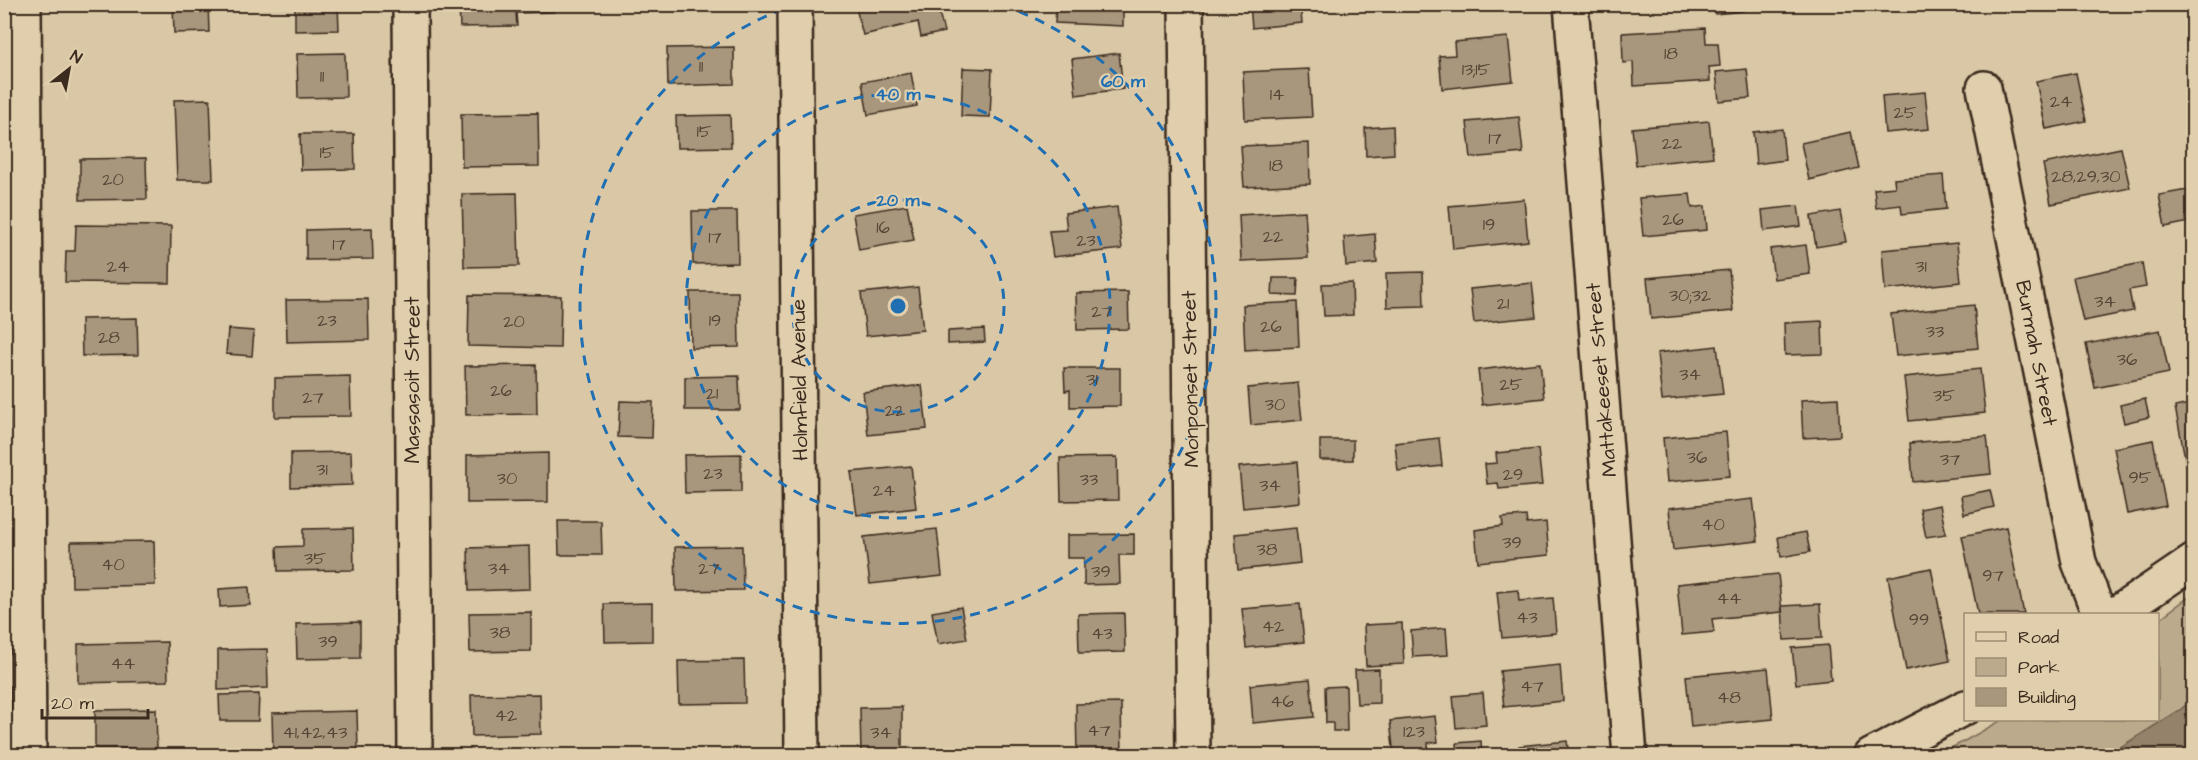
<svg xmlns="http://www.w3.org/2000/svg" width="2198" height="760" font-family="'Architects Daughter',sans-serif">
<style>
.green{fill:#bcaa8d;stroke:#7c6a56;stroke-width:1.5}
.water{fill:#94836a;stroke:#705f4c;stroke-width:1.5}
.building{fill:#a8977d;stroke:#3b2a1e;stroke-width:1.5}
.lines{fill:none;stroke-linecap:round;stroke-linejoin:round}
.minor-casing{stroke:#3b2a1e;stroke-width:38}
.minor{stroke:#e0ceac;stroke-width:33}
.ring{fill:none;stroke:#1f6fb2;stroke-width:3;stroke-dasharray:10 8}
.labels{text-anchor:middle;stroke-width:4.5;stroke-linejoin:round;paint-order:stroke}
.number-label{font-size:18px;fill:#564536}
.street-label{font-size:21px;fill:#3b2a1e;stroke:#e0ceac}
.centre{fill:#1f6fb2;stroke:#e0ceac;stroke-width:3}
.ring-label{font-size:18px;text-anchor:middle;font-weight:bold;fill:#1f6fb2;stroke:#e0ceac;stroke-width:4.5;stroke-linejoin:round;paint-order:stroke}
</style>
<rect width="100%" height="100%" fill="#d9c7a6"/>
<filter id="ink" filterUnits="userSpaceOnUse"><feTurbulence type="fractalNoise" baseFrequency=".0167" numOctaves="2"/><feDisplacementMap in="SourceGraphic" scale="12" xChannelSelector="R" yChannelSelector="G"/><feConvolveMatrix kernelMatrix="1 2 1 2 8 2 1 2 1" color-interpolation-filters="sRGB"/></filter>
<g filter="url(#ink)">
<path class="green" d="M2193,594V699L2180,710L2108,755L1934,756L1961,743L2002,720H2158V620Z"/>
<path class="water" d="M2193,699V755H2108L2180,710Z"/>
<path class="building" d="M173,4H208L209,32L174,33Z
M295,4H338L339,30L295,31Z
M459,4H553L554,12L516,13L517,26L460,27Z
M855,4H901V6L937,4L944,32L921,37L918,22L863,35Z
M1056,4H1123V26L1055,23Z
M1250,4H1300L1302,23L1252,28Z
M1454,4H1492L1455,8Z
M1713,4H1743V11L1715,14Z
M1705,28L1706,43H1718L1720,66L1709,67L1710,81L1634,86L1633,62L1623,63L1622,33Z
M1508,37L1513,81L1442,89L1439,56L1455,55L1454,42Z
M734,47V84L668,86L667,48Z
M345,53L346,97L298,98L297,54Z
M1119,53L1123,89L1076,95L1072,59Z
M963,68L992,69L990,117L961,116Z
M1309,69L1312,117L1245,120L1243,72Z
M1747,69L1750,98L1719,101L1716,72Z
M911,73L917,106L868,115L862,82Z
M2076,73L2086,121L2046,129L2036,81Z
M1925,92L1929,129L1885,133L1882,96Z
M210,99L213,180H177L174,100Z
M538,113L539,166L462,167L461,114Z
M730,115L731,147L677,148L676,116Z
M1519,117L1523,153L1471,158L1467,122Z
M1709,121L1713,157L1636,165L1632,128Z
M1393,126L1394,154L1366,156L1365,128Z
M1782,129L1785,160L1756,164L1753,132Z
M1851,132L1859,168L1809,180L1801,143Z
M300,134H354L355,169L301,170Z
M1309,143L1310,184L1244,187L1241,146Z
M2121,148L2130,188L2051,204L2043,164Z
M146,158L147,199L80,200V159Z
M1943,175L1946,209L1902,214L1901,205L1876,208L1874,189L1895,187L1894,179Z
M2193,189L2194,221L2165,227L2159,195Z
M517,193L519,266L464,267L462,194Z
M1690,194L1692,208L1705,206L1707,230L1643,236L1639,198Z
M1524,199L1528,241L1453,249L1449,206Z
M907,205L914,240L859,250L853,214Z
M1798,206L1801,226L1764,231L1762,210Z
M1117,207L1122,249L1053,257L1049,231L1067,230L1065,213Z
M692,211H737L738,263L693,264Z
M1305,211L1308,258L1241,261L1239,215Z
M1840,211L1846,242L1816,247L1811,216Z
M76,225L171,226L170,283L65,282L66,251H75Z
M372,228L373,259L306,260V230Z
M1375,234L1377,263L1346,266L1344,237Z
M1957,243L1961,282L1885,290L1882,250Z
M1806,245L1810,274L1774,279L1770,249Z
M2142,263L2146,287L2129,290L2133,311L2083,321L2073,277Z
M1729,270L1733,311L1651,319L1647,278Z
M1423,272L1424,306L1387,307L1386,273Z
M1273,278H1298L1297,296L1272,295Z
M1352,283L1353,315L1324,316L1322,284Z
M1532,283L1536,317L1474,323L1470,289Z
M918,287L923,330L866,336L861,293Z
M690,292H738L739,347L691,348Z
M1128,292L1129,329L1077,330L1076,293Z
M469,295L561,296L560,348L468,346Z
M368,299L369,340L287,342L286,300Z
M1297,302L1299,347L1245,350L1243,305Z
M1974,305L1978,348L1896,356L1891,314Z
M137,318L138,355L82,356L81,319Z
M1822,321L1823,354L1785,355L1784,323Z
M228,329L254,331L252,356L226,354Z
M984,329L985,342L948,344V331Z
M2160,330L2169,373L2095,388L2086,344Z
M1717,346L1723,394L1662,400L1657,353Z
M1540,363L1544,398L1482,405L1478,370Z
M536,365L537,414L466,415L465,366Z
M1064,368H1120V406L1070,407V390L1065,391Z
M1980,369L1985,413L1909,421L1904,377Z
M350,376L351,416L275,417V378Z
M739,376L740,410H685V377Z
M1298,383L1302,420L1251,425L1248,388Z
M922,385L927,429L868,435L863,392Z
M1838,398L1840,436L1803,438L1801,400Z
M2145,399L2149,417L2124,423L2120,405Z
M620,401L653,402L652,438L618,437Z
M2194,403V472L2188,473L2175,407Z
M1726,432L1730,476L1667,482L1663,438Z
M1987,436L1991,474L1913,482L1910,443Z
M1439,438L1442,466L1398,471L1395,443Z
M1320,440H1353V460H1320Z
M2153,440L2166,506L2127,514L2114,448Z
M1538,449L1542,485L1499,489L1498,483L1487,484L1485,464L1497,463L1496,453Z
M351,452L352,485L291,487V453Z
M548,453V502L467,503V455Z
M741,454V492L685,493L684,455Z
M1117,457L1118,500L1061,501L1060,458Z
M1297,462L1300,502L1243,508L1239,467Z
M911,466L916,508L857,515L851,472Z
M1990,490L1994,507L1964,514L1961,496Z
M1753,499L1758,541L1673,550L1669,508Z
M1940,505L1946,534L1926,537L1920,509Z
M1526,516L1527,524L1546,522L1549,555L1478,562L1475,530L1503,526L1502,518Z
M558,521H601L602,555H559Z
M2006,527L2024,614H1978L1962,536Z
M353,528L354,570L278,571L277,547L303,546V529Z
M1296,528L1300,563L1238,570L1235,534Z
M937,529L942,576L870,584L864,537Z
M1806,532L1810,552L1781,557L1778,537Z
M1134,534V555H1119L1120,584L1084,585V558H1067V535Z
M154,541L155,585L72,587L71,542Z
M529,546L530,589L469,591L468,548Z
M742,546L743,590L676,591L675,547Z
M1931,568L1950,661L1906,670L1888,577Z
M1778,574L1782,612L1712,619L1714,632L1682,635L1677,584Z
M249,587L250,605L220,607L219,589Z
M1518,590L1519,601L1553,598L1556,633L1502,638L1497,592Z
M652,603V641L605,642L604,604Z
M1300,604L1304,642L1246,648L1242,609Z
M1820,604L1822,638L1784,640L1782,606Z
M961,607L967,639L938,644L932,612Z
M531,612V651L470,652L469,613Z
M1124,613L1125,652L1079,653L1078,614Z
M360,622V658L297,659L296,624Z
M1402,623L1404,664L1366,666L1364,625Z
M1446,628L1448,655L1413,657L1411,631Z
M167,642L168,681L78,683V644Z
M1828,645L1831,680L1796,684L1792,648Z
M267,649L268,688L218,690V650Z
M744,660L745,703L679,704L678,661Z
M1560,665L1563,701L1504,707L1500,671Z
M1768,668L1773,719L1691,727L1686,676Z
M1379,669V703L1357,704L1355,670Z
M1310,679L1314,717L1253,723L1250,685Z
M1346,686L1347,731H1333V723H1326L1325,687Z
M1483,693L1486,725L1456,728L1453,696Z
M259,694L258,721H220L219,695Z
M540,694L541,734L472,736L471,695Z
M1121,703L1122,756H1077L1076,704Z
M902,707V756H861L860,708Z
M156,709L157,748H95V710Z
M357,711L358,751L273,752L272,713Z
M1435,716L1438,742L1428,743L1429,756H1394L1390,721Z
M1481,741L1482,756H1458L1457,743Z
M1567,741L1569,756H1520L1519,746Z"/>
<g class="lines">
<defs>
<path id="minor" d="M24,4L29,756
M410,4L415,756
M795,4L802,756
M1186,4L1193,753
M1571,4L1630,756
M1984,88L2079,562L2094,601L2103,614
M2116,614L2194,561
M1871,756L1966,707"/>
</defs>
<use href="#minor" class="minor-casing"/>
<use href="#minor" class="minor"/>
</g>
</g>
<g class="ring">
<circle cx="898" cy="306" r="106"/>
<circle cx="898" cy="306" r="212"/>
<path d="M1002 5A318 318 0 1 1 794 5"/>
</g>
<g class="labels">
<g class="number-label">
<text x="1671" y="59">18</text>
<text x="701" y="72">11</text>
<text x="1476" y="75">13;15</text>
<text x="322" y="82">11</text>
<text x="1277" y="100">14</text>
<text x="2061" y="107">24</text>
<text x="1905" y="118">25</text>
<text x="704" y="137">15</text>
<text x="1495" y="144">17</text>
<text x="1672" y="149">22</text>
<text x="327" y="158">15</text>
<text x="1276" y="171">18</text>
<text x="2086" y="182">28,29,30</text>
<text x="113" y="185">20</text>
<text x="1673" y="225">26</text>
<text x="1489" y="230">19</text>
<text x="883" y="233">16</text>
<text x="1273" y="242">22</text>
<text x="715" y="243">17</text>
<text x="1086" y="246">23</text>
<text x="339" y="250">17</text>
<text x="118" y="272">24</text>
<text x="1921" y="272">31</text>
<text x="1690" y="301">30;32</text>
<text x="2105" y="307">34</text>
<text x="1503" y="309">21</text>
<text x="1102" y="317">27</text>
<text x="327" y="326">23</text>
<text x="715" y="326">19</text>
<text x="514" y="327">20</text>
<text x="1271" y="332">26</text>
<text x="1935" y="337">33</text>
<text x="109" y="343">28</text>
<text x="2127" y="365">36</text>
<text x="1690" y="380">34</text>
<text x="1092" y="385">31</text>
<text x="1511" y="390">25</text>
<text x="501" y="396">26</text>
<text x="712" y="399">21</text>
<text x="1944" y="401">35</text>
<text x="313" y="403">27</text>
<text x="1275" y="410">30</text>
<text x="895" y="416">22</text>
<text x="1697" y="463">36</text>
<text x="1950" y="465">37</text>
<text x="322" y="475">31</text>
<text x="713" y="479">23</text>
<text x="1513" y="480">29</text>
<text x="2140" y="483">95</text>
<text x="507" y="484">30</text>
<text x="1089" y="485">33</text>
<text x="1270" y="491">34</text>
<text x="884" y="496">24</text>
<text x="1713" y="530">40</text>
<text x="1512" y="548">39</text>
<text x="1267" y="555">38</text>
<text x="315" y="564">35</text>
<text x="113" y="570">40</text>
<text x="499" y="574">34</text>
<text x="709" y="574">27</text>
<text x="1101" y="577">39</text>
<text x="1993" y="581">97</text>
<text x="1729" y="604">44</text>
<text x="1527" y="623">43</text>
<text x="1919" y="625">99</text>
<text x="1273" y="632">42</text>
<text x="500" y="638">38</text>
<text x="1102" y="639">43</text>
<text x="328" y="647">39</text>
<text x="123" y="669">44</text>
<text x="1532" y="692">47</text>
<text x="1729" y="703">48</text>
<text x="1282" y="707">46</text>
<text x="506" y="721">42</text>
<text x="1099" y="736">47</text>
<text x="1414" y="737">123</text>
<text x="315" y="738">41,42,43</text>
<text x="881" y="738">34</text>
</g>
<g class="street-label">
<text transform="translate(2037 353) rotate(79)" y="7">Burmah Street</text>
<text transform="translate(1190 379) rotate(-91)" y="7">Monponset Street</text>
<text transform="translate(412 380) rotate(-90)" y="7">Massasoit Street</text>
<text transform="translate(799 380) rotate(-91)" y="7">Holmfield Avenue</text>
<text transform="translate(1601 380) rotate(-95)" y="7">Mattakeeset Street</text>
</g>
</g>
<circle cx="898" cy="306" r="9" class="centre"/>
<g class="ring-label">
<text x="1123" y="87">60 m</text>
<text x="898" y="100">40 m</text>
<text x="898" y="206">20 m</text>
</g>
<rect width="2198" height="760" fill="none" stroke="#e0ceac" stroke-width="24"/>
<rect x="12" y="12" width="2174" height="736" fill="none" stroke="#3b2a1e" stroke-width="2" filter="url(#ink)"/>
<rect x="1964" y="613" width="195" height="108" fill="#e0ceac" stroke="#9e8c73" stroke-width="1.5"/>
<rect x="1976" y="632" width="30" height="9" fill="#e0ceac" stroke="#9e8c73" stroke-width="1.5"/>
<text x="2018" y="643" font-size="18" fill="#3b2a1e">Road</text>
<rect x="1976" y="658" width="30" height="18" fill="#bcaa8d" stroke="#9e8c73" stroke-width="1.5"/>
<text x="2018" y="673" font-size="18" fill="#3b2a1e">Park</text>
<rect x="1976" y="688" width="30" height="18" fill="#a8977d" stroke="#9e8c73" stroke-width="1.5"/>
<text x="2018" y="703" font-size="18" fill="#3b2a1e">Building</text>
<g transform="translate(69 69) rotate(31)" stroke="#e0ceac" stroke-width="4.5" paint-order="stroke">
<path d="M0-4.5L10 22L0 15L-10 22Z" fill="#3b2a1e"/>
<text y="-9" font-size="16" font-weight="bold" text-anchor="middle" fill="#3b2a1e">N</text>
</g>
<path d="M42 709v9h106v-9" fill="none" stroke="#3b2a1e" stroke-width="3"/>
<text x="51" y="709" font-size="18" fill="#3b2a1e" stroke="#e0ceac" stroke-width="4.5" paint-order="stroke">20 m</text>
</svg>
